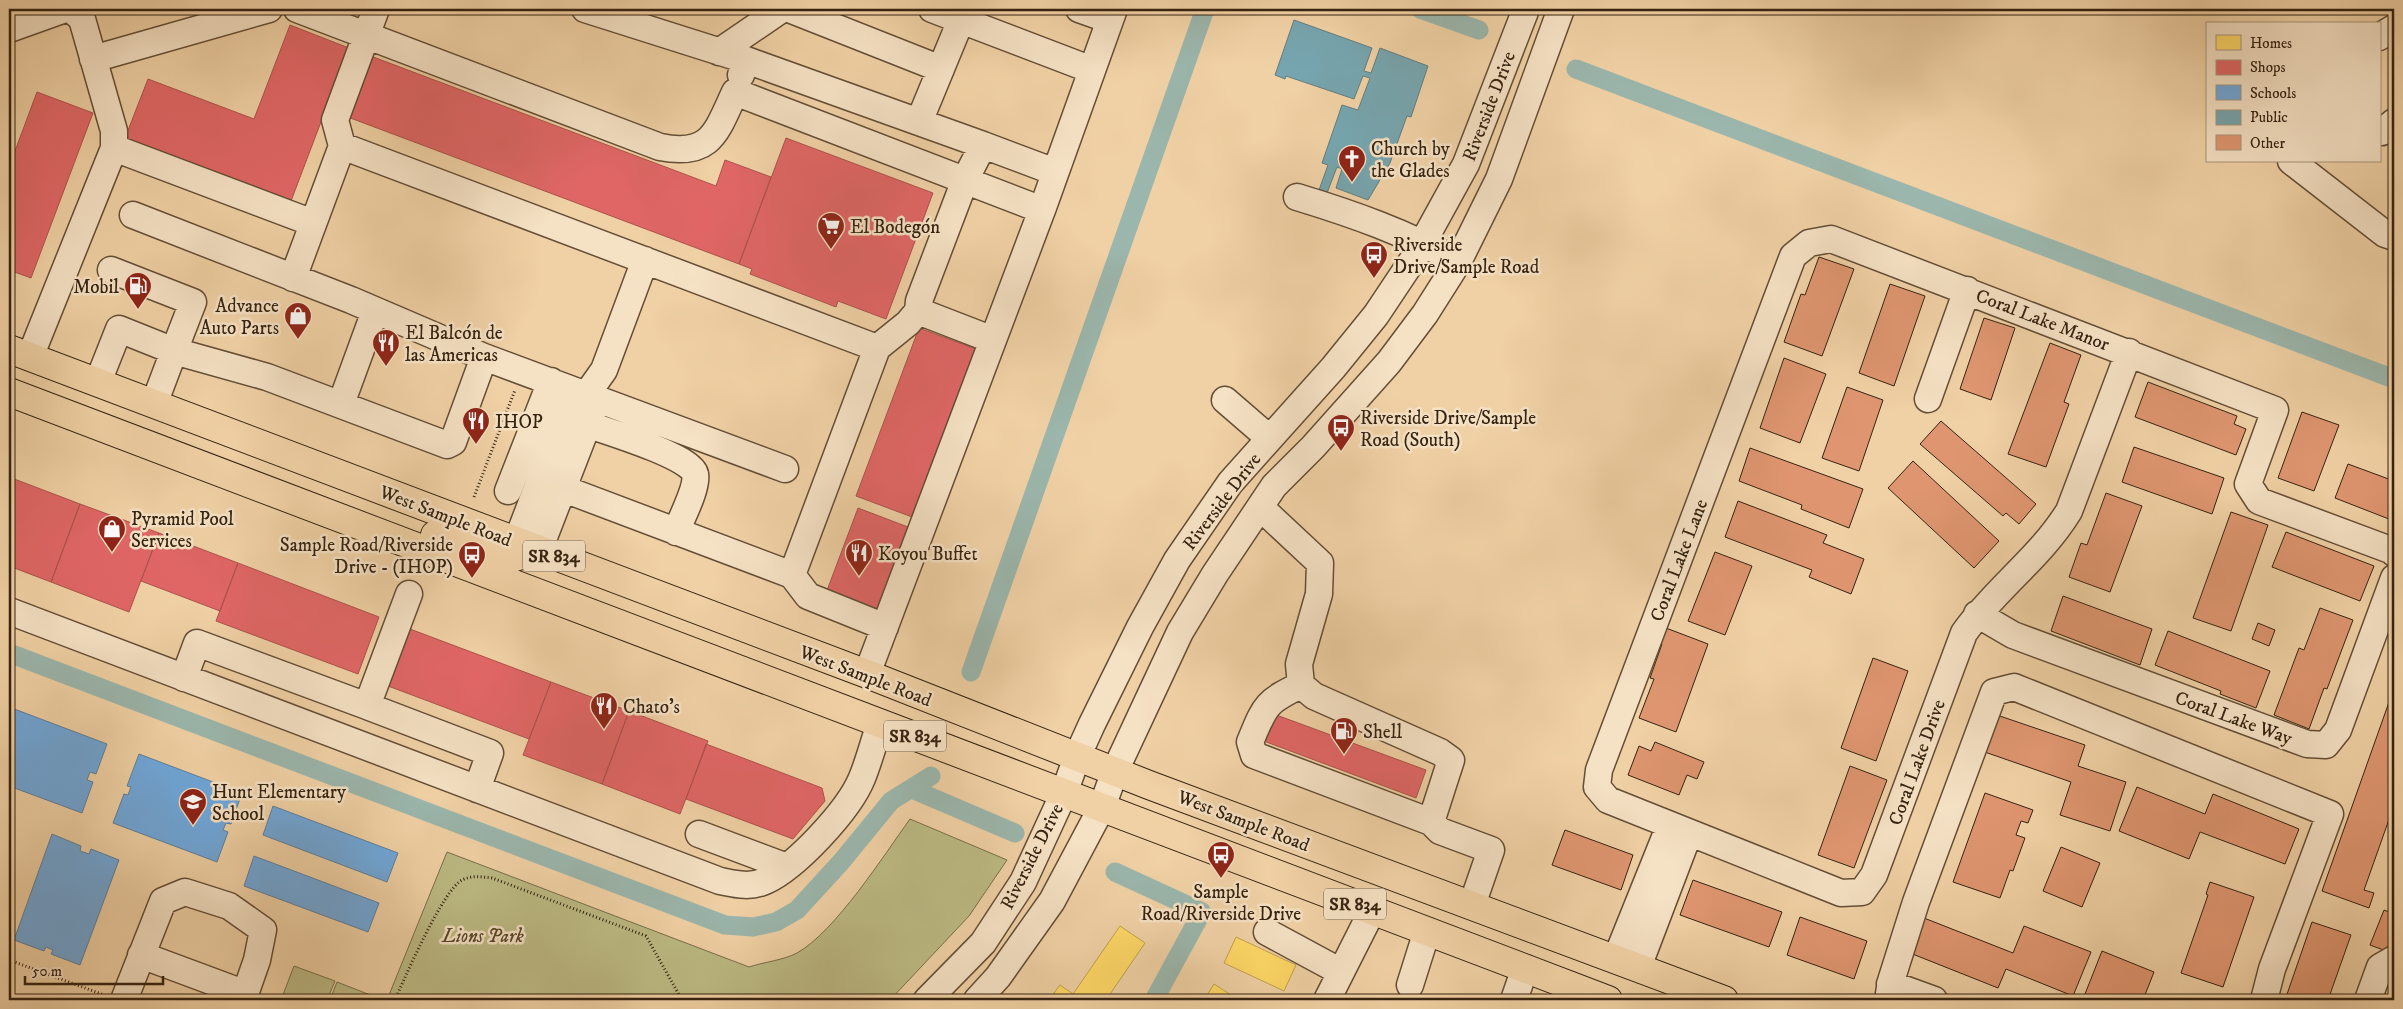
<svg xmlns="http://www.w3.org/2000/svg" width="2403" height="1009" font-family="'IM FELL DW Pica',serif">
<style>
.green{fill:#bcba84;stroke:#786e4a}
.homes{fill:#ffd966;stroke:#c2a24c}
.shops{fill:#e06666;stroke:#ad524c}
.schools{fill:#6fa8dc;stroke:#5e809f}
.public{fill:#76a5af;stroke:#627e80}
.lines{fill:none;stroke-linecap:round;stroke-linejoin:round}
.canal{stroke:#9bb6ac;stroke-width:19}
.building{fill:#df9670;stroke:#352311}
.minor-casing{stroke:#644e36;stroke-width:29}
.major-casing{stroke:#352311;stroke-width:30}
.path{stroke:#352311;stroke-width:3;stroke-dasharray:1 2.5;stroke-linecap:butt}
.minor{stroke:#f5e1c4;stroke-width:26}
.major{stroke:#f0d1a5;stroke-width:28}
.labels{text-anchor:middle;stroke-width:5;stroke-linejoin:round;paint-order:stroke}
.shield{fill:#f5e1c4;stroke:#6f5c47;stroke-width:1}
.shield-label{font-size:18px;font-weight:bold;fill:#352311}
.street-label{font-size:19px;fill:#352311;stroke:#f5e1c4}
.poi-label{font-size:19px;fill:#352311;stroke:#f5e1c4;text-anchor:start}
.park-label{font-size:19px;font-style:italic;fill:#57492e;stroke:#f5e1c4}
</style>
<rect width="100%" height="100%" fill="#f0d1a5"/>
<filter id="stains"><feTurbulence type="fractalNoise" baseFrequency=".004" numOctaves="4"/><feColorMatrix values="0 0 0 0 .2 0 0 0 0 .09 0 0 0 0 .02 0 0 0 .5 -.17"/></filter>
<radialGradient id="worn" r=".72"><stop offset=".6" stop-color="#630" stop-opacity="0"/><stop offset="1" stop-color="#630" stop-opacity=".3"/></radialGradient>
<path class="green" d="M910,819L1007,860L969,916L890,1000H387L447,852L749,967C764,962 784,960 797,953C835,932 884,855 910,819Z
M294,966L335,981L327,1000H281Z
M337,982L378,998L377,1000H330Z"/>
<path class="homes" d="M1120,926L1145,943L1106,1000H1049L1060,985L1073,994Z
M1236,937L1296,965L1284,991L1224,963Z
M1214,984L1239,1000H1204Z"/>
<path class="shops" d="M290,25L349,48L291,201L125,138L148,79L254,119Z
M368,55L716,186L725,160L771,177L739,264L345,116Z
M37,92L93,113L31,278L9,270V167Z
M786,138L933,193L886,319L838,301L836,307L750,274L752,269L739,264Z
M919,328L976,349L912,517L856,496Z
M9,477L80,504L51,582L9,566Z
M80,504L159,533L129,612L51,582Z
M858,508L908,527L876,612L826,593Z
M159,533L238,563L220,611L141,581Z
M238,563L379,617L358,674L216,621Z
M410,629L551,682L529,739L388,686Z
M551,682L629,711L602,784L523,755Z
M629,711L708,741L680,814L602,784Z
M1271,713L1426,770L1416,798L1261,740Z
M706,744L822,788L825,801L793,839L686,799Z"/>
<path class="schools" d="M9,707L107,744L96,774L90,772L87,780L93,782L82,813L9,786Z
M139,754L242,793L231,824L226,823L223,830L228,832L217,862L113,823L124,794L128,795L131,787L127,786Z
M273,806L398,853L387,882L263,835Z
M52,834L81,846L80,851L89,854L91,849L119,860L80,965L51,954L53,950L46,947L44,951L14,940Z
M254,856L379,903L368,932L244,886Z"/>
<path class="public" d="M1294,20L1372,48L1364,71L1371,73L1380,48L1428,66L1411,117L1407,116L1390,163L1368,200L1336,188L1342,169L1337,167L1327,193L1319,190L1328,165L1322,163L1342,105L1358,110L1370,78L1363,76L1354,99L1286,76L1285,79L1275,75Z"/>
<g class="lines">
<path class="canal" d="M1420,9L1479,30
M1576,69L2394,379
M9,653L725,925L753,927L776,922L797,910L841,862L891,801L931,776
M971,672L1205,9
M912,789L1015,833
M1115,872L1202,912L1154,1000"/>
</g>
<path class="building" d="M1819,257L1854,269L1822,356L1784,342L1801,294L1805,295Z
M1890,284L1925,296L1894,386L1859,373Z
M1984,318L2015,328L1991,400L1960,389Z
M2050,343L2081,355L2064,402L2069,404L2046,467L2008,454Z
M1784,358L1826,374L1800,443L1760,428Z
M2148,382L2237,416L2234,424L2246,429L2236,455L2135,417Z
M1847,387L1883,400L1859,471L1822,458Z
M2302,412L2339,425L2314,491L2278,478Z
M1941,421L2036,504L2019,524L2006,513L2003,516L1920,444Z
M2134,447L2224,478L2212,514L2122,482Z
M1750,448L1863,489L1849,528L1801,509L1802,505L1739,481Z
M1913,461L1999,541L1974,568L1888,488Z
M2348,464L2394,481V521L2335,498Z
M2106,493L2142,506L2110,592L2069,577L2081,543L2087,545Z
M1738,501L1827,535L1823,543L1864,559L1851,594L1809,577L1812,570L1725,537Z
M2231,512L2268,525L2231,631L2193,618Z
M2286,532L2374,566L2360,601L2272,567Z
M1715,552L1752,566L1725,635L1688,621Z
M2063,596L2152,629L2140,665L2051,631Z
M2320,608L2353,620L2327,689L2324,688L2309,729L2274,715L2299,648L2304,650Z
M2258,623L2275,630L2269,646L2252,639Z
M1666,628L1708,644L1676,732L1639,718L1654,679L1650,678L1662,644H1660Z
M2168,631L2270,671L2256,708L2220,694L2221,691L2155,665Z
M1873,658L1908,671L1876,761L1841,748Z
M2394,688V811H2392L2364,890L2374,893L2369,908L2322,891Z
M1991,713L2085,745L2078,766L2126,782L2110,831L2060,815L2071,782L1979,750Z
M1655,742L1704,762L1697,779L1687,775L1679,795L1628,775L1639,746L1651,751Z
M1850,766L1887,780L1854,868L1818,855Z
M2137,787L2205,814L2213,794L2299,829L2285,864L2200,832L2189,859L2119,831Z
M1985,793L2033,810L2028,823L2021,821L2016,835L2025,838L2013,871L2010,870L2000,898L1953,882Z
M1565,830L1633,855L1621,890L1552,865Z
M2061,847L2100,863L2082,907L2043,891Z
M1693,880L1782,912L1769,947L1680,915Z
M2210,882L2254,897L2223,987L2181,973L2208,895L2206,894Z
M2384,910L2394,914V954L2370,945Z
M1800,917L1867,941L1854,979L1787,955Z
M1924,918L2013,953L2024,926L2091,952L2073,996L2006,969L1998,988L1910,953Z
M2312,922L2351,935L2328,1000H2285Z
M2102,951L2154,972L2143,1000L2083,999Z"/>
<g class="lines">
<defs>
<path id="minor" d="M297,9L660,147C711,157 716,133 735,92L1042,210L867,674
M585,9L746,60L741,75
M789,9L941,69
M932,9L1092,70
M1079,9L1110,20
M9,29L65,9
M2379,37L2394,28
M719,52L782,9
M93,59L269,9
M746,60L983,145
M919,122L961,20
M2379,132H2382L2394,122
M342,146L335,120L376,9
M114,148L313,223
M2291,161L2385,234L2394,237
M1297,197C1353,214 1407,233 1458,262
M1042,210L1114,9
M133,215L351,300L484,357L785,469
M293,278L342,146L877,348L792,575L564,489
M918,311L919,301L965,180L983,145L1055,172
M877,348L908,323L918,311L993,340
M2129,352L2069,511C2041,557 1995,589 1964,633L1874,875L1862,892L1841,893L1608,800L1597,787L1599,770L1793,256L1809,243L1831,239L2275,410L2248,484L2259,501L2393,551L2394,553
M30,357L114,148V131L82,19L71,9
M551,381L528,440L552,449
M98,382L119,329L174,351L193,302L111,270
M1928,399L1967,290
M1225,400L1269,438
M154,404L174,351L267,377L447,445L453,442L484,357
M341,404L375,311
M589,425C607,431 692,457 695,474C698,487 681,519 676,532
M508,491L528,440
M1260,507L1320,563L1319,594L1299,664L1301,685L1314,696L1440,752L1451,760L1431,822L1440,831L1491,850L1472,905
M517,541L571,399L587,394L604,370L645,260
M539,550L594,408
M792,575L808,596L885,627
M9,611L720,881C735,884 750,888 765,881C796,867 849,810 862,778C869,761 874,742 880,723
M1977,614L2013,635L2307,744L2326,745L2338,730L2394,578
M184,678L197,643L367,706L409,594
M1301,685C1265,702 1265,706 1250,742L1254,755L1431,822
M367,706L490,753L477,789
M699,834L787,867
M1267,932L1341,972
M141,955L246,994
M1616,959L1670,825
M1638,967L1689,833
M1890,984L1934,1000
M1410,985L1427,931
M124,1000L163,901L185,892L229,906L263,930L257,960L243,1000
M927,1000L983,943L1023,882L1064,793L1077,757L1092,724L1140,627L1177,560L1230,483L1333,368L1376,315L1416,255L1466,164L1526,9
M977,1000L998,977L1052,901L1102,807L1115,771L1180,632L1215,574L1274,486L1313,447L1389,362L1425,314L1458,262L1499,179L1561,9
M1327,1000L1372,911
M1514,1000L1525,968
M1888,1000L1891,981L1916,902L1994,692L2014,687L2330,814L2272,969L2264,1000
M2368,1000L2380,967L2394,959"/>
<path id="major" d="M9,349L867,674L1149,785L1724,1000
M9,392L1608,1000
M435,535L504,560L539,550"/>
</defs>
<use href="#minor" class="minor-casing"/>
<use href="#major" class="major-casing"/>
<path class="path" d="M474,497L515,390
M9,960L104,995
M395,1000C405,977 443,890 462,880C472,875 482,877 492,878L646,936L682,1000"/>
<use href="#minor" class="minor"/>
<use href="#major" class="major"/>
</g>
<defs>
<symbol id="church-pin" viewBox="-11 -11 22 30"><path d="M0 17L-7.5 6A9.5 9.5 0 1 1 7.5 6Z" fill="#8f2418" stroke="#f5e1c4"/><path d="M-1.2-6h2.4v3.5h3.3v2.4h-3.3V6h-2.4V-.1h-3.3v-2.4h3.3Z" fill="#fff"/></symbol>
<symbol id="supermarket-pin" viewBox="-11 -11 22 30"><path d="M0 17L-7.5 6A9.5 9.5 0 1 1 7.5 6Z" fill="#8f2418" stroke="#f5e1c4"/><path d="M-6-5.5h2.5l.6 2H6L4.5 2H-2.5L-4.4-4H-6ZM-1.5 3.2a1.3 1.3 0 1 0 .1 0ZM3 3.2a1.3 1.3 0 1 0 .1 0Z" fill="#fff"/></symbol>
<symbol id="bus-pin" viewBox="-11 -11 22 30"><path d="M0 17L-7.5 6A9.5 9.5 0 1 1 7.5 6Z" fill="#8f2418" stroke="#f5e1c4"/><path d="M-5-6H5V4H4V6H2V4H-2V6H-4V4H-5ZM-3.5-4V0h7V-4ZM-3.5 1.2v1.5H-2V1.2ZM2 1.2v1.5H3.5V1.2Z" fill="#fff"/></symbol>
<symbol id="fuel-pin" viewBox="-11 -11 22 30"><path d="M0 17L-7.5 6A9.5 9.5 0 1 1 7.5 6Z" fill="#8f2418" stroke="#f5e1c4"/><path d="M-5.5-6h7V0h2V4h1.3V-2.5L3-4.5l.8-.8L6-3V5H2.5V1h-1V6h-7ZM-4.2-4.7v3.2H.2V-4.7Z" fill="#fff"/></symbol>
<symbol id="shop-pin" viewBox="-11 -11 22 30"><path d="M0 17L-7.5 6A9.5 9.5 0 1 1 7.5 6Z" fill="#8f2418" stroke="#f5e1c4"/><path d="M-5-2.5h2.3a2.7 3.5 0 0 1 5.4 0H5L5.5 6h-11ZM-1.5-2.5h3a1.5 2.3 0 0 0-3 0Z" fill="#fff"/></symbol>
<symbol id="restaurant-pin" viewBox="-11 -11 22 30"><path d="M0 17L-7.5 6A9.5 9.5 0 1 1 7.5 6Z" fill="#8f2418" stroke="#f5e1c4"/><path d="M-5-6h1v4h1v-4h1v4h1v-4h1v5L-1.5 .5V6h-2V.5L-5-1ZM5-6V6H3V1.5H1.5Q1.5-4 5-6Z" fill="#fff"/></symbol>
<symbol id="school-pin" viewBox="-11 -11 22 30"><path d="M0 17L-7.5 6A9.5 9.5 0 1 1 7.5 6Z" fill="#8f2418" stroke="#f5e1c4"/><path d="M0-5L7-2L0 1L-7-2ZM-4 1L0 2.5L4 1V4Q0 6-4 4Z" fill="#fff"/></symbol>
</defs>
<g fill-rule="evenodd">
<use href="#church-pin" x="1336" y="143" width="32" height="43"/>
<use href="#supermarket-pin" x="815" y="210" width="32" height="43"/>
<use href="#bus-pin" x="1358" y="239" width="32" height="43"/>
<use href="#fuel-pin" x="122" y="270" width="32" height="43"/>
<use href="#shop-pin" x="282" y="300" width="32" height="43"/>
<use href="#restaurant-pin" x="370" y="327" width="32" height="43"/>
<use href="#restaurant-pin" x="460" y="405" width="32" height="43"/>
<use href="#bus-pin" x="1325" y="412" width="32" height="43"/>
<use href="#shop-pin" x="96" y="513" width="32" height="43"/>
<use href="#restaurant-pin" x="843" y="537" width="32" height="43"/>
<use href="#bus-pin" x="456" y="539" width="32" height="43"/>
<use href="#restaurant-pin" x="588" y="690" width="32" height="43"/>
<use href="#fuel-pin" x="1328" y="715" width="32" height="43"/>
<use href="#school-pin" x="177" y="786" width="32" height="43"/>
<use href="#bus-pin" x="1205" y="839" width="32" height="43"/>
</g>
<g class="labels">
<g class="shield">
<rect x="523" y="540.5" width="62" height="31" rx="4"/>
<rect x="884" y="720.5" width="62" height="31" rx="4"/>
<rect x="1324" y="888.5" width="62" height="31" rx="4"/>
</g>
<g class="shield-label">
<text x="554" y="562">SR 834</text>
<text x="915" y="742">SR 834</text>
<text x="1355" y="910">SR 834</text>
</g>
<g class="street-label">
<text transform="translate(1488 106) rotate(-69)" y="7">Riverside Drive</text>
<text transform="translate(2043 319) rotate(21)" y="7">Coral Lake Manor</text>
<text transform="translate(1221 501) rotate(-53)" y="7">Riverside Drive</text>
<text transform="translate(446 515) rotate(21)" y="7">West Sample Road</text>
<text transform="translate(1678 560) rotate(-69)" y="7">Coral Lake Lane</text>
<text transform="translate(866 675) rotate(21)" y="7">West Sample Road</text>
<text transform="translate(2234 717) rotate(20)" y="7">Coral Lake Way</text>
<text transform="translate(1916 762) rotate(-70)" y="7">Coral Lake Drive</text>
<text transform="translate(1244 820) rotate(21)" y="7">West Sample Road</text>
<text transform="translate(1031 856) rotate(-63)" y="7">Riverside Drive</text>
</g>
<g class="poi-label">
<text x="1371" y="155">Church by<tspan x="1371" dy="22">the Glades</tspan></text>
<text x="850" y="233">El Bodegón</text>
<text x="1393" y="251">Riverside<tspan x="1393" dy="22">Drive/Sample Road</tspan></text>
<text x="119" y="293" text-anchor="end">Mobil</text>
<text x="279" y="312" text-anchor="end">Advance<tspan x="279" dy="22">Auto Parts</tspan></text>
<text x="405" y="339">El Balcón de<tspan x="405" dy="22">las Americas</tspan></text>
<text x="1360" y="424">Riverside Drive/Sample<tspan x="1360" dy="22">Road (South)</tspan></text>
<text x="495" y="428">IHOP</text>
<text x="131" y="525">Pyramid Pool<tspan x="131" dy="22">Services</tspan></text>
<text x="453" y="551" text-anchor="end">Sample Road/Riverside<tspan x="453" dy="22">Drive - (IHOP)</tspan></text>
<text x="878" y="560">Koyou Buffet</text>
<text x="623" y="713">Chato's</text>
<text x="1363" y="738">Shell</text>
<text x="212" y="798">Hunt Elementary<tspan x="212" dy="22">School</tspan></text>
<text x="1221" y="898" text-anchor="middle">Sample<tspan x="1221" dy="22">Road/Riverside Drive</tspan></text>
</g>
<g class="park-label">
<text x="483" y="942">Lions Park</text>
</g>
</g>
<rect width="2403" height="1009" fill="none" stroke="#f0d1a5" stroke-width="30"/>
<rect x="10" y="10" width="2383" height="989" fill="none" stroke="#352311" stroke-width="2.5"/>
<rect x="15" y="15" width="2373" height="979" fill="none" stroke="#352311"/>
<rect x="2206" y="22" width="175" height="140" fill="#f5e1c4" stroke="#a8957c"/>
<rect x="2216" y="35" width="25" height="15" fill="#ffd966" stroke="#a8957c"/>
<text x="2250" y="48" font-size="15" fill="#352311">Homes</text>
<rect x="2216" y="60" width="25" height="15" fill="#e06666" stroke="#a8957c"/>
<text x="2250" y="72" font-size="15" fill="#352311">Shops</text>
<rect x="2216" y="85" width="25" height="15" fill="#6fa8dc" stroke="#a8957c"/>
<text x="2250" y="98" font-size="15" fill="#352311">Schools</text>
<rect x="2216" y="110" width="25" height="15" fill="#76a5af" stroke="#a8957c"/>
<text x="2250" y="122" font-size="15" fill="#352311">Public</text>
<rect x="2216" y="135" width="25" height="15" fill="#df9670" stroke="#a8957c"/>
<text x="2250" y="148" font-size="15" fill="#352311">Other</text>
<path d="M25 976v8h138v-8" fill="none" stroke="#352311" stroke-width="2.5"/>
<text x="32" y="976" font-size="15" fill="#352311" stroke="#f5e1c4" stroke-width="4" paint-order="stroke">50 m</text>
<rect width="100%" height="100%" filter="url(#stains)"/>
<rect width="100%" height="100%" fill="url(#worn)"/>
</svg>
